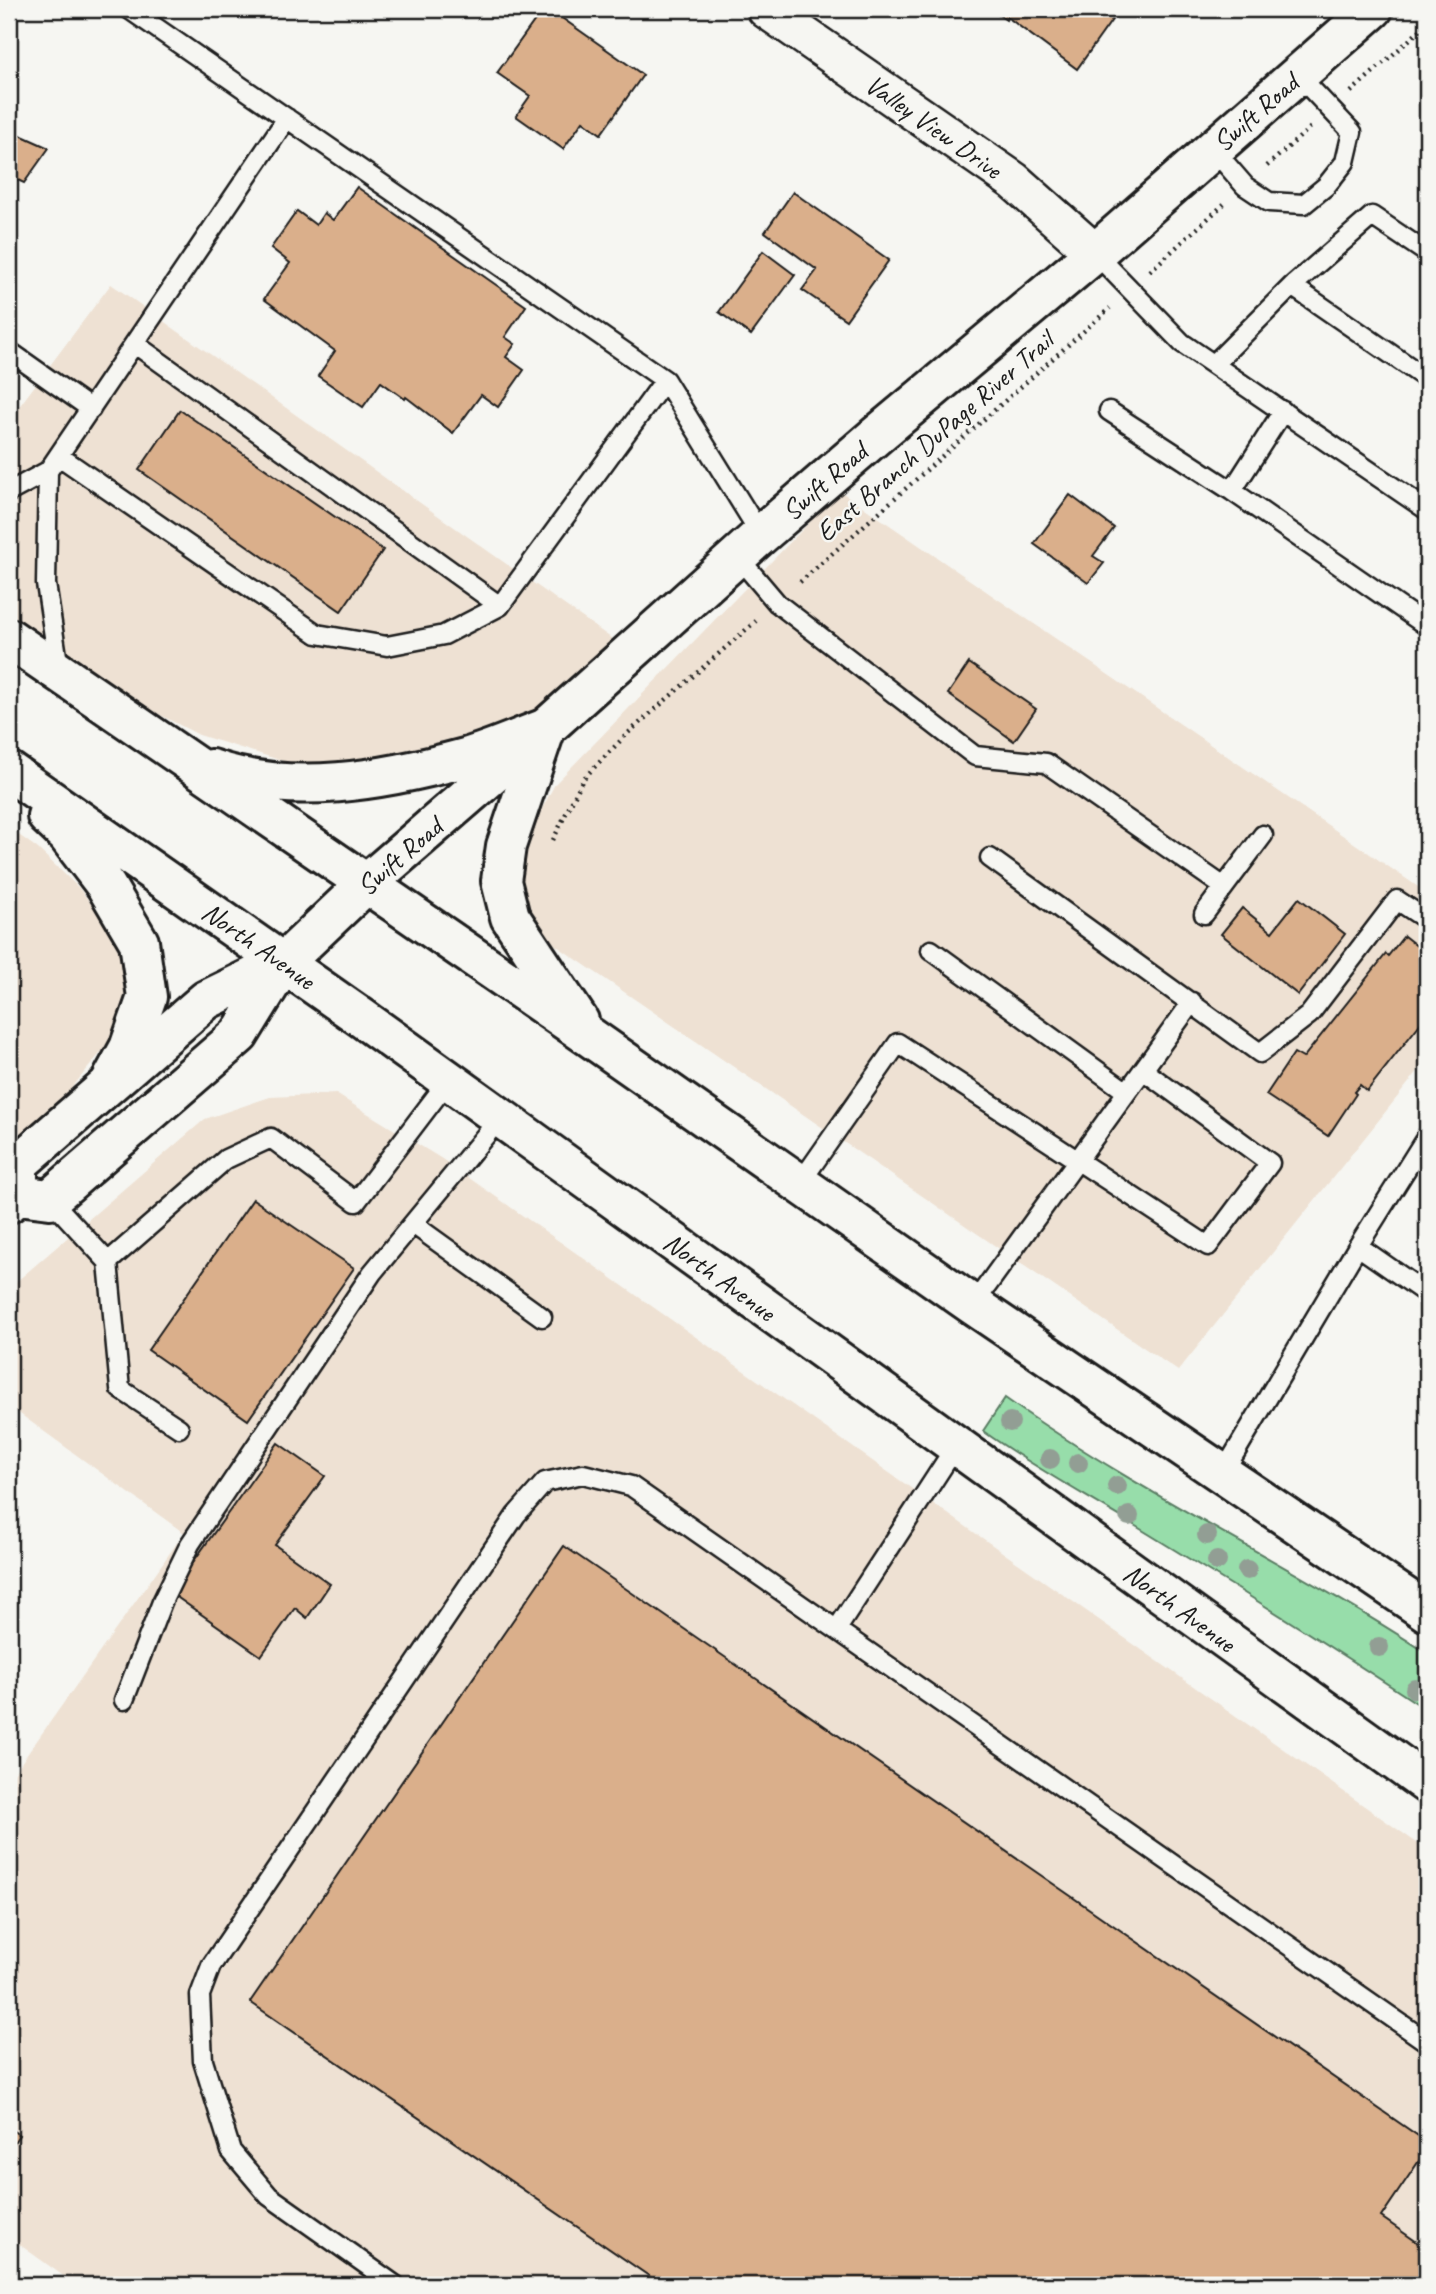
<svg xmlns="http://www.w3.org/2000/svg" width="1436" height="2294" font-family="Caveat,sans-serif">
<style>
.built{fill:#eee1d3}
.green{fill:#97ddaa;stroke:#5a7c63;stroke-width:2}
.building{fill:#daaf8b;stroke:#1c1c1c;stroke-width:2}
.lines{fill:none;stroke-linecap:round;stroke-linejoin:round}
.lane-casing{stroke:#1c1c1c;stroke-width:23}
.street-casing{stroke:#1c1c1c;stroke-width:42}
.secondary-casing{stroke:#1c1c1c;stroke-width:44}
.primary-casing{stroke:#1c1c1c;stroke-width:44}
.path{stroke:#1c1c1c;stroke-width:4.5;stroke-dasharray:2 5;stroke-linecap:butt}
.lane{stroke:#f6f6f2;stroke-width:18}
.street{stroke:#f6f6f2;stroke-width:37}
.secondary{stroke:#f6f6f2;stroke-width:38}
.primary{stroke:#f6f6f2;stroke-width:38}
.tree{fill:#929e94}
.labels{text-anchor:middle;stroke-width:5;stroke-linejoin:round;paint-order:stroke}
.street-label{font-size:28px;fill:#1c1c1c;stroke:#f6f6f2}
</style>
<rect width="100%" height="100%" fill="#f6f6f2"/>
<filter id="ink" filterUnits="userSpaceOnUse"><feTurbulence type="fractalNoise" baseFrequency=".0143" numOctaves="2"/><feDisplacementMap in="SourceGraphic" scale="14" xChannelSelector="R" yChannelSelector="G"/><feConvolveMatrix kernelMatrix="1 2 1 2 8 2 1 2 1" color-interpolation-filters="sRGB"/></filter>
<g filter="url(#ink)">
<path class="built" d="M111,284L618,643L519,722L432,757L318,772L199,735L85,676L9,622V420Z
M840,491L1427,893V1060L1178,1371L554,944L527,910L519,865L535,822L555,784Z
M9,828L37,848L78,887L108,925L123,956L127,993L121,1020L103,1050L41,1125L9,1154Z
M336,1094L442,1159L1427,1850V2285H76L9,2237V1780L184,1533L9,1406V1288L205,1119L270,1097Z"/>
<path class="green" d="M1005,1398C1140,1494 1290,1564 1427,1653V1710C1329,1645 1229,1583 1129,1522C1080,1492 1030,1465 983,1431Z"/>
<path class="building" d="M543,9H549L643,75L601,134L583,121L563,149L516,116L530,96L497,73Z
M990,9H1052L1057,12L1059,9L1119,10L1077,69L1007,17L1006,20Z
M9,130L49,148L24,183L9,176Z
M357,187L526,306L505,337L515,344L506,357L524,370L498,407L481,395L453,433L406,397L405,399L381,382L363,407L318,376L335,351L264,299L290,263L271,248L297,211L316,225L324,213L333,220Z
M793,192L889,260L846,320L802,290L817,270L765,232Z
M763,251L795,275L751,335L719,312Z
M180,410L383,550L341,611L139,470Z
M1070,495L1114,528L1093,556L1104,563L1088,583L1034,544Z
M969,663L1036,709L1014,741L948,694Z
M1299,898L1345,934L1298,995L1221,934L1242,908L1272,932Z
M1404,936L1427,954V1015L1367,1091L1360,1085L1354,1092L1356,1094L1328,1136L1266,1095L1294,1053L1303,1058L1386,954L1388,956Z
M253,1199L354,1268L248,1420L148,1350Z
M278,1443L325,1476L275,1545L330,1584L307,1618L295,1608L261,1656L171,1593Z
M564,1546L1427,2142V2149L1381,2217L1427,2249V2285H662L250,2002Z
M9,2128L19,2135L9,2150Z"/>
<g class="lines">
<defs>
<path id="lane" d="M129,9L665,380L761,535
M1213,149L1245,186L1269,202L1304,204L1326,186L1345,162L1352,132L1298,75
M1095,253L1182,343L1427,510
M1292,286L1372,216L1427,253
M135,344L500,606
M9,351L91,409
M1214,364L1292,286L1427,379
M1109,411L1232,491
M1283,411L1232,491L1427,626
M59,456L317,634L387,646L444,635L500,606L665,380
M48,471L46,584L59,669
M9,492L48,471L287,118
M738,557L777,603L975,756L1046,763L1224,887
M990,858L1260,1053L1309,1015L1397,900L1427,920
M1204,914L1263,835
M931,950L1127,1092
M800,1183L898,1043L1208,1246L1270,1163L1143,1070
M50,1199L108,1262L226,1159L271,1138L356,1202L448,1081
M413,1224L542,1317
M1358,1246L1427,1294
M108,1262L120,1389L179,1428
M973,1305L1192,1002
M1223,1473L1358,1246L1427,1136
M837,1629L956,1446
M124,1700L162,1602L190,1544L372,1273L500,1118
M395,2285L269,2196L231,2151L203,2061L200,1995L211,1966L516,1515L545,1482L583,1474L631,1486L1427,2042"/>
<path id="street" d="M766,9L1014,181L1095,253"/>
<path id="secondary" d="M18,1195V1164L206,1000L284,962
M9,1203L18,1195L50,1199L239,1035L284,962L366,884L546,728L761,535L877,435L1095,253L1373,9"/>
<path id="primary" d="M9,638L590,1037L973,1305L1427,1612
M546,728L506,846L501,881L510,917L579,1021
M211,769C292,797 384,780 465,758C493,750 519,738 546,728
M9,771L362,1018L1427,1784
M47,816L67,835L106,886L139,942L147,997L129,1048L111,1081"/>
</defs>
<use href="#lane" class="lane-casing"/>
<use href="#street" class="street-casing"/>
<use href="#secondary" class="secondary-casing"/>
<use href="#primary" class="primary-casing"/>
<path class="path" d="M1351,92L1427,24
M1267,166L1311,127
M1150,271L1224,204
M800,582L1110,308
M553,840L583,779L627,734L756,621"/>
<use href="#lane" class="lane"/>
<use href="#street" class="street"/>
<use href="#secondary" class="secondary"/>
<use href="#primary" class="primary"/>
</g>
<g class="tree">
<circle cx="1010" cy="1422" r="10"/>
<circle cx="1050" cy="1459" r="10"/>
<circle cx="1078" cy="1463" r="10"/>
<circle cx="1117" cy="1486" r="10"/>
<circle cx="1129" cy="1516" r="10"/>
<circle cx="1207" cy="1535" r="10"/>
<circle cx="1217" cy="1561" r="10"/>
<circle cx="1247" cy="1570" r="10"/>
<circle cx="1379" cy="1647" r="10"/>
<circle cx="1415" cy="1689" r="10"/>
</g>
</g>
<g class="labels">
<g class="street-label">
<text transform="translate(1255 112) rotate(-41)" y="10">Swift Road</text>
<text transform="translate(934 126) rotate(35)" y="10">Valley View Drive</text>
<text transform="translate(934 436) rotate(-41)" y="10">East Branch DuPage River Trail</text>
<text transform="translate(824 481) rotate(-41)" y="10">Swift Road</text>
<text transform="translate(399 856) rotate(-41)" y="10">Swift Road</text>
<text transform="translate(259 945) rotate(35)" y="10">North Avenue</text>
<text transform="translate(720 1276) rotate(36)" y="10">North Avenue</text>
<text transform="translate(1180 1607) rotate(36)" y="10">North Avenue</text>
</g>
</g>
<rect width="1436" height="2294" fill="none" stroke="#f6f6f2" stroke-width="35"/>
<rect x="18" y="18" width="1401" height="2259" fill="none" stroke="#1c1c1c" stroke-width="2.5" filter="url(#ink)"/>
</svg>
